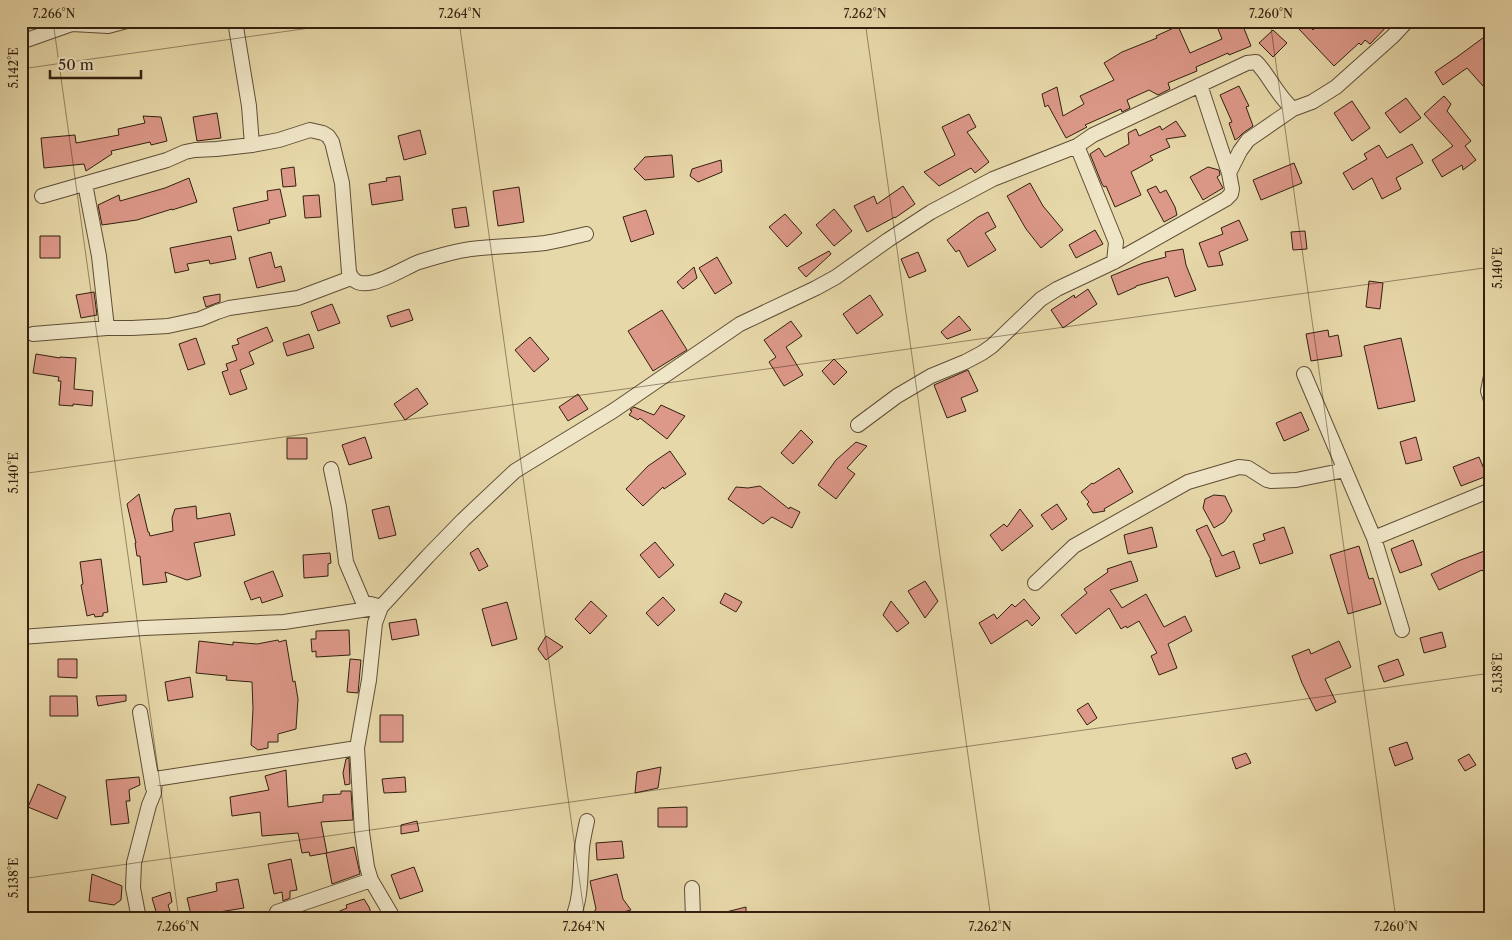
<svg xmlns="http://www.w3.org/2000/svg" width="1512" height="940" font-family="'Libre Caslon Text',serif">
<style>
.building{fill:#dc9888;stroke:#33200f}
.lines{fill:none;stroke-linecap:round;stroke-linejoin:round}
.minor-casing{stroke:#604e36;stroke-width:16}
.minor{stroke:#efe6c7;stroke-width:14}
.ticks{fill:none;stroke:#33200f;stroke-width:1;stroke-opacity:0.45}
.neatline{fill:none;stroke:#33200f;stroke-width:2}
.ticks-label{font-size:12px;text-anchor:middle;fill:#33200f}
</style>
<rect width="100%" height="100%" fill="#e7d8a9"/>
<filter id="stains"><feTurbulence type="fractalNoise" baseFrequency=".004" numOctaves="4"/><feColorMatrix values="0 0 0 0 .2 0 0 0 0 .09 0 0 0 0 .02 0 0 0 .5 -.17"/></filter>
<radialGradient id="worn" r=".72"><stop offset=".6" stop-color="#630" stop-opacity="0"/><stop offset="1" stop-color="#630" stop-opacity=".3"/></radialGradient>
<path class="building" d="M1222,21H1241L1251,46L1229,55L1228,53L1196,67L1197,71L1168,83L1170,89L1158,95L1149,90L1127,100L1130,108L1122,112L1121,109L1085,125L1087,127L1066,138L1048,105L1045,107L1042,94L1057,87L1063,116L1084,104L1080,96L1114,80L1104,63L1122,52L1157,38L1156,36L1178,26L1190,53L1222,39L1216,24Z
M1322,21H1392L1370,44L1365,40L1361,45L1359,43L1334,66L1298,28L1307,22L1313,30Z
M1273,30L1287,43L1273,57L1259,43Z
M1491,32V95L1467,68L1443,85L1435,72L1457,57Z
M1239,86L1249,106L1246,107L1253,126L1243,133L1238,138L1235,140L1229,123L1232,122L1220,95Z
M1444,96L1451,104L1447,111L1471,141L1465,146L1476,160L1463,170L1462,165L1442,177L1432,160L1453,146L1424,114Z
M1406,98L1421,118L1400,133L1385,113Z
M1352,101L1370,128L1352,141L1334,113Z
M217,113L221,138L197,141L193,117Z
M969,114L976,127L967,132L989,162L975,173L971,168L939,186L924,172L955,155L942,127Z
M143,116L161,117L167,141L151,145L150,142L111,151L112,154L86,171L84,164L44,168L41,138L75,135L76,143L119,135L118,129L145,123Z
M1176,121L1186,136L1166,139L1170,147L1150,156L1153,160L1131,172L1141,195L1115,207L1106,186L1104,187L1102,184L1090,154L1099,148L1105,157L1129,144L1128,133L1136,129L1139,136L1160,126L1162,130Z
M420,130L426,154L404,160L398,136Z
M1412,144L1423,163L1396,178L1401,189L1382,199L1372,178L1353,190L1343,173L1367,159L1364,154L1379,145L1387,158Z
M672,155L674,177L645,180L634,169L645,157Z
M721,160L722,172L698,182L690,176L692,169Z
M1294,163L1302,183L1261,200L1253,180Z
M294,167L296,186L283,187L281,169Z
M1208,167L1219,170L1220,175L1217,177L1223,188L1203,200L1190,177Z
M400,176L403,200L372,205L369,184L387,181L386,178Z
M189,178L197,202L172,210V209L137,220L102,225L98,205L119,195L120,201L165,188Z
M1030,183L1043,206L1063,230L1041,248L1026,229L1007,196Z
M903,186L915,204L895,218V217L867,232L854,206L874,196L877,204Z
M1156,186L1160,193L1166,190L1175,207L1177,215L1164,222L1147,190Z
M519,187L524,222L498,226L493,191Z
M280,189L286,216L269,220L270,223L238,231L233,208L268,200L267,191Z
M319,195L321,217L305,218L303,196Z
M466,207L469,226L455,228L452,209Z
M834,209L852,231L834,246L816,225Z
M646,210L654,234L631,242L623,217Z
M988,212L996,227L985,233L996,250L968,267L959,250L956,252L947,240L978,217Z
M785,214L802,233L787,247L769,227Z
M1239,220L1248,240L1219,252L1223,265L1208,267L1199,243L1223,234L1221,228Z
M1095,230L1103,244L1076,258L1069,245Z
M1305,231L1307,249L1293,250L1291,232Z
M40,236H60V258H40Z
M231,236L236,259L210,264L209,260L187,264L189,270L175,273L170,248Z
M1183,249L1186,265L1196,290L1175,297L1168,277L1136,286V287L1118,295L1111,276L1143,263L1166,257L1165,252Z
M829,251L831,254L806,277L798,268Z
M271,252L275,268L281,266L285,281L257,288L249,258Z
M918,252L926,271L909,278L901,259Z
M717,257L732,283L715,294L699,268Z
M694,267L697,278L683,289L677,282Z
M1369,281L1383,283L1380,309L1366,307Z
M1088,289L1097,304L1063,328L1051,310L1074,295L1075,298Z
M94,292L97,315L81,318L76,295Z
M220,294V302L206,307L203,297Z
M870,295L883,315L857,334L843,314Z
M332,304L340,323L318,331L311,312Z
M409,309L413,320L391,327L387,316Z
M662,310L687,350L653,371L628,331Z
M959,316L971,330L947,339L941,332Z
M791,321L802,336L786,347L803,375L784,386L769,362L776,357L764,340Z
M267,327L273,341L249,352L254,364L240,370L247,389L230,395L222,372L228,370L226,364L237,360L232,346L239,344L237,339Z
M1328,330L1329,337L1338,335L1342,356L1311,361L1306,334Z
M309,334L314,348L287,356L283,343Z
M530,337L549,359L534,372L515,350Z
M196,338L205,364L188,370L179,344Z
M1401,338L1415,401L1378,409L1364,346Z
M36,354L60,358V357L76,358L74,389L93,391L92,406L73,404V406L59,405L61,381H58L59,377L33,373Z
M834,359L847,372L834,385L822,371Z
M968,370L978,391L961,398L966,411L947,418L934,385Z
M417,388L428,404L405,420L394,404Z
M578,394L588,409L568,421L559,407Z
M661,405L685,416L667,439L640,418L638,420L629,415L632,411L630,410L634,407L654,415Z
M1301,412L1309,430L1284,441L1276,423Z
M801,430L813,442L793,464L781,453Z
M365,437L372,458L349,465L342,445Z
M1416,437L1422,460L1406,464L1400,442Z
M287,438H307V459H287Z
M856,442L867,446L847,468L855,474L836,499L818,485L836,460Z
M670,451L686,474L664,489L663,487L643,506L626,489L648,466Z
M1479,457L1487,476L1461,486L1453,467Z
M1119,468L1133,492L1104,509L1105,511L1093,513L1087,504L1089,502L1081,492L1092,483L1093,484Z
M760,486L789,509L790,507L800,512L792,528L772,517L763,524L728,499L736,487L748,488Z
M139,494L148,532H149L150,536L173,531L172,518L175,509L196,506L197,519L230,513L235,535L194,543L201,576L187,580L165,572L167,582L143,585L140,556H137L135,543H136L127,504Z
M1214,495L1225,496L1232,511L1224,522L1214,528L1203,508L1205,499Z
M1057,504L1067,519L1052,530L1041,515Z
M389,506L396,535L379,539L372,510Z
M1020,509L1033,526L1002,551L990,535L1004,524L1007,527Z
M1207,525L1222,556L1234,551L1240,568L1216,577L1210,560H1211L1196,530Z
M1152,527L1157,547L1128,554L1124,535Z
M1284,527L1293,553L1260,564L1253,544L1265,540L1263,534Z
M1413,540L1422,565L1400,573L1391,549Z
M655,542L674,565L659,578L640,555Z
M1359,546L1369,579L1373,578L1381,604L1348,614L1330,555Z
M478,548L488,566L479,571L470,553Z
M1487,550L1491,558V580L1482,570L1439,590L1431,574L1458,561Z
M330,553L331,563L328,564V576L304,578L303,555Z
M101,559L108,612L103,613V616L95,617L94,614L87,616L81,585L83,584L80,562Z
M1131,561L1138,581L1110,590L1122,608L1146,594L1164,627L1185,616L1192,631L1168,644L1177,668L1159,675L1151,656L1157,653L1139,621L1127,628L1126,626L1121,629L1109,608L1076,634L1061,615L1087,593L1084,589L1108,572L1107,569Z
M273,571L283,596L262,603L260,597L251,600L244,582Z
M925,581L938,601L925,618L908,591Z
M725,593L742,602L736,612L720,603Z
M663,597L675,610L658,626L646,613Z
M1024,599L1040,618L1032,626L1027,620L991,644L979,623L994,614L997,619L1012,604L1015,607Z
M591,601L607,616L590,634L575,619Z
M891,601L909,623L897,632L883,615Z
M507,602L517,639L492,646L482,609Z
M416,619L419,635L392,640L389,623Z
M349,630L350,655L316,657V651L312,652L311,639H316V631Z
M1442,632L1446,647L1424,653L1420,638Z
M546,636L563,647L546,660L538,649Z
M278,640L279,642L286,640L293,682L295,681L298,699L296,729L278,734V742H268V748L258,750L251,745L253,709L252,682L226,680L227,676L196,673L199,641L233,645V642L257,644Z
M1339,641L1351,667L1325,679L1336,702L1316,711L1302,683L1292,656L1309,649L1311,654Z
M58,659H77V678L58,677Z
M350,659L361,660L358,693L347,692Z
M1398,659L1404,675L1384,682L1378,666Z
M190,677L193,697L168,701L165,682Z
M126,695V701L98,706L96,696Z
M50,696H77L78,716H50Z
M1088,703L1097,718L1087,725L1077,710Z
M380,715H403V742H380Z
M1407,742L1413,759L1395,766L1389,748Z
M1246,753L1251,763L1236,769L1232,758Z
M1469,754L1476,765L1465,771L1458,760Z
M349,758L350,784L345,785L343,773L346,759Z
M661,767L658,788L635,793L637,772Z
M286,770L288,807L323,802V795L341,794V791H351L353,820L321,822L327,853L310,856L309,852L302,853L298,833L262,836L260,812L232,816L230,797L269,790L265,776Z
M139,777L140,785L129,790L130,801H126L129,823L111,825L106,780Z
M405,777L406,792L384,793L382,779Z
M38,784L66,797L57,819L28,807Z
M687,807V827H658V808Z
M417,821L419,831L401,834V825Z
M622,841L624,858L597,860L596,843Z
M354,847L360,874L332,884L326,853Z
M291,859L297,890L290,891V898L283,901L282,892L274,894L268,864Z
M414,867L423,891L400,899L391,875Z
M92,874L122,886L121,900L114,905L89,901Z
M617,874L623,899L631,910L596,919H589L596,909L590,881Z
M238,879L244,908L213,913L214,916L202,919H192L187,898L217,891L216,883Z
M170,892L172,902L168,905L170,911L157,915L152,898Z
M364,899L369,907L373,919H321L347,908L346,905Z
M746,907V919H714V915Z"/>
<g class="lines">
<defs>
<path id="minor" d="M235,21L249,106L252,145L279,140L310,130L323,133L328,136L332,142L342,183L349,272C358,300 402,268 419,262C435,257 455,251 471,249C496,246 520,246 545,243C558,241 572,237 586,234
M21,42L72,24L108,26L127,21
M1077,146L1116,242L1114,262
M1229,173L1240,151L1248,140L1293,109L1312,102L1336,87L1393,36L1407,21
M85,184L99,256L107,328
M42,196L167,160L185,152L195,150L216,149L252,145
M33,334L107,328H132L168,326L200,319L217,312L229,308L298,298L351,278
M1304,374L1374,538L1402,630
M1491,376L1488,391L1491,400
M858,425L897,396L931,376L965,362L982,353L992,346L1041,299L1057,289L1114,262L1226,199L1231,194L1232,189L1229,173L1200,85
M331,469L339,507L346,562L363,602L378,606
M1374,538L1491,490
M1035,583L1074,546L1188,482L1239,467L1248,468L1267,480L1271,481L1296,480L1345,470
M21,637L144,628L284,622L381,607
M140,712L153,788
M692,888L693,919
M277,912L371,880
M139,919L133,888L134,863L149,805L154,793L155,779L357,748
M394,919L371,880L367,867L362,832L357,748L369,680L375,623L381,607L428,556L463,520L515,471L613,411L740,324L816,288L836,277L888,240L931,212L993,179L1077,146L1093,135L1247,63L1256,62C1270,76 1277,96 1293,109
M572,919C582,898 580,871 582,848C583,839 585,830 587,821"/>
</defs>
<use href="#minor" class="minor-casing"/>
<use href="#minor" class="minor"/>
</g>
<path class="ticks" d="M53,21L179,919M459,21L585,919M865,21L991,919M1270,21L1396,919M21,69L359,21M21,474L1491,267M21,879L1491,673"/>
<rect width="1512" height="940" fill="none" stroke="#e7d8a9" stroke-width="55"/>
<path d="M50 70v8h91v-8" fill="none" stroke="#33200f" stroke-width="2.5"/>
<text x="58" y="70" font-size="15" fill="#33200f" stroke="#efe6c7" stroke-width="4" paint-order="stroke">50 m</text>
<rect x="28" y="28" width="1456" height="884" class="neatline"/>
<g class="ticks-label">
<text x="54" y="18">7.266°N</text>
<text x="460" y="18">7.264°N</text>
<text x="865" y="18">7.262°N</text>
<text x="1271" y="18">7.260°N</text>
<text transform="translate(14 68) rotate(-90)" y="4">5.142°E</text>
<text transform="translate(1498 268) rotate(-90)" y="4">5.140°E</text>
<text transform="translate(14 473) rotate(-90)" y="4">5.140°E</text>
<text transform="translate(1498 673) rotate(-90)" y="4">5.138°E</text>
<text transform="translate(14 878) rotate(-90)" y="4">5.138°E</text>
<text x="178" y="931">7.266°N</text>
<text x="584" y="931">7.264°N</text>
<text x="990" y="931">7.262°N</text>
<text x="1396" y="931">7.260°N</text>
</g>
<rect width="100%" height="100%" filter="url(#stains)"/>
<rect width="100%" height="100%" fill="url(#worn)"/>
</svg>
